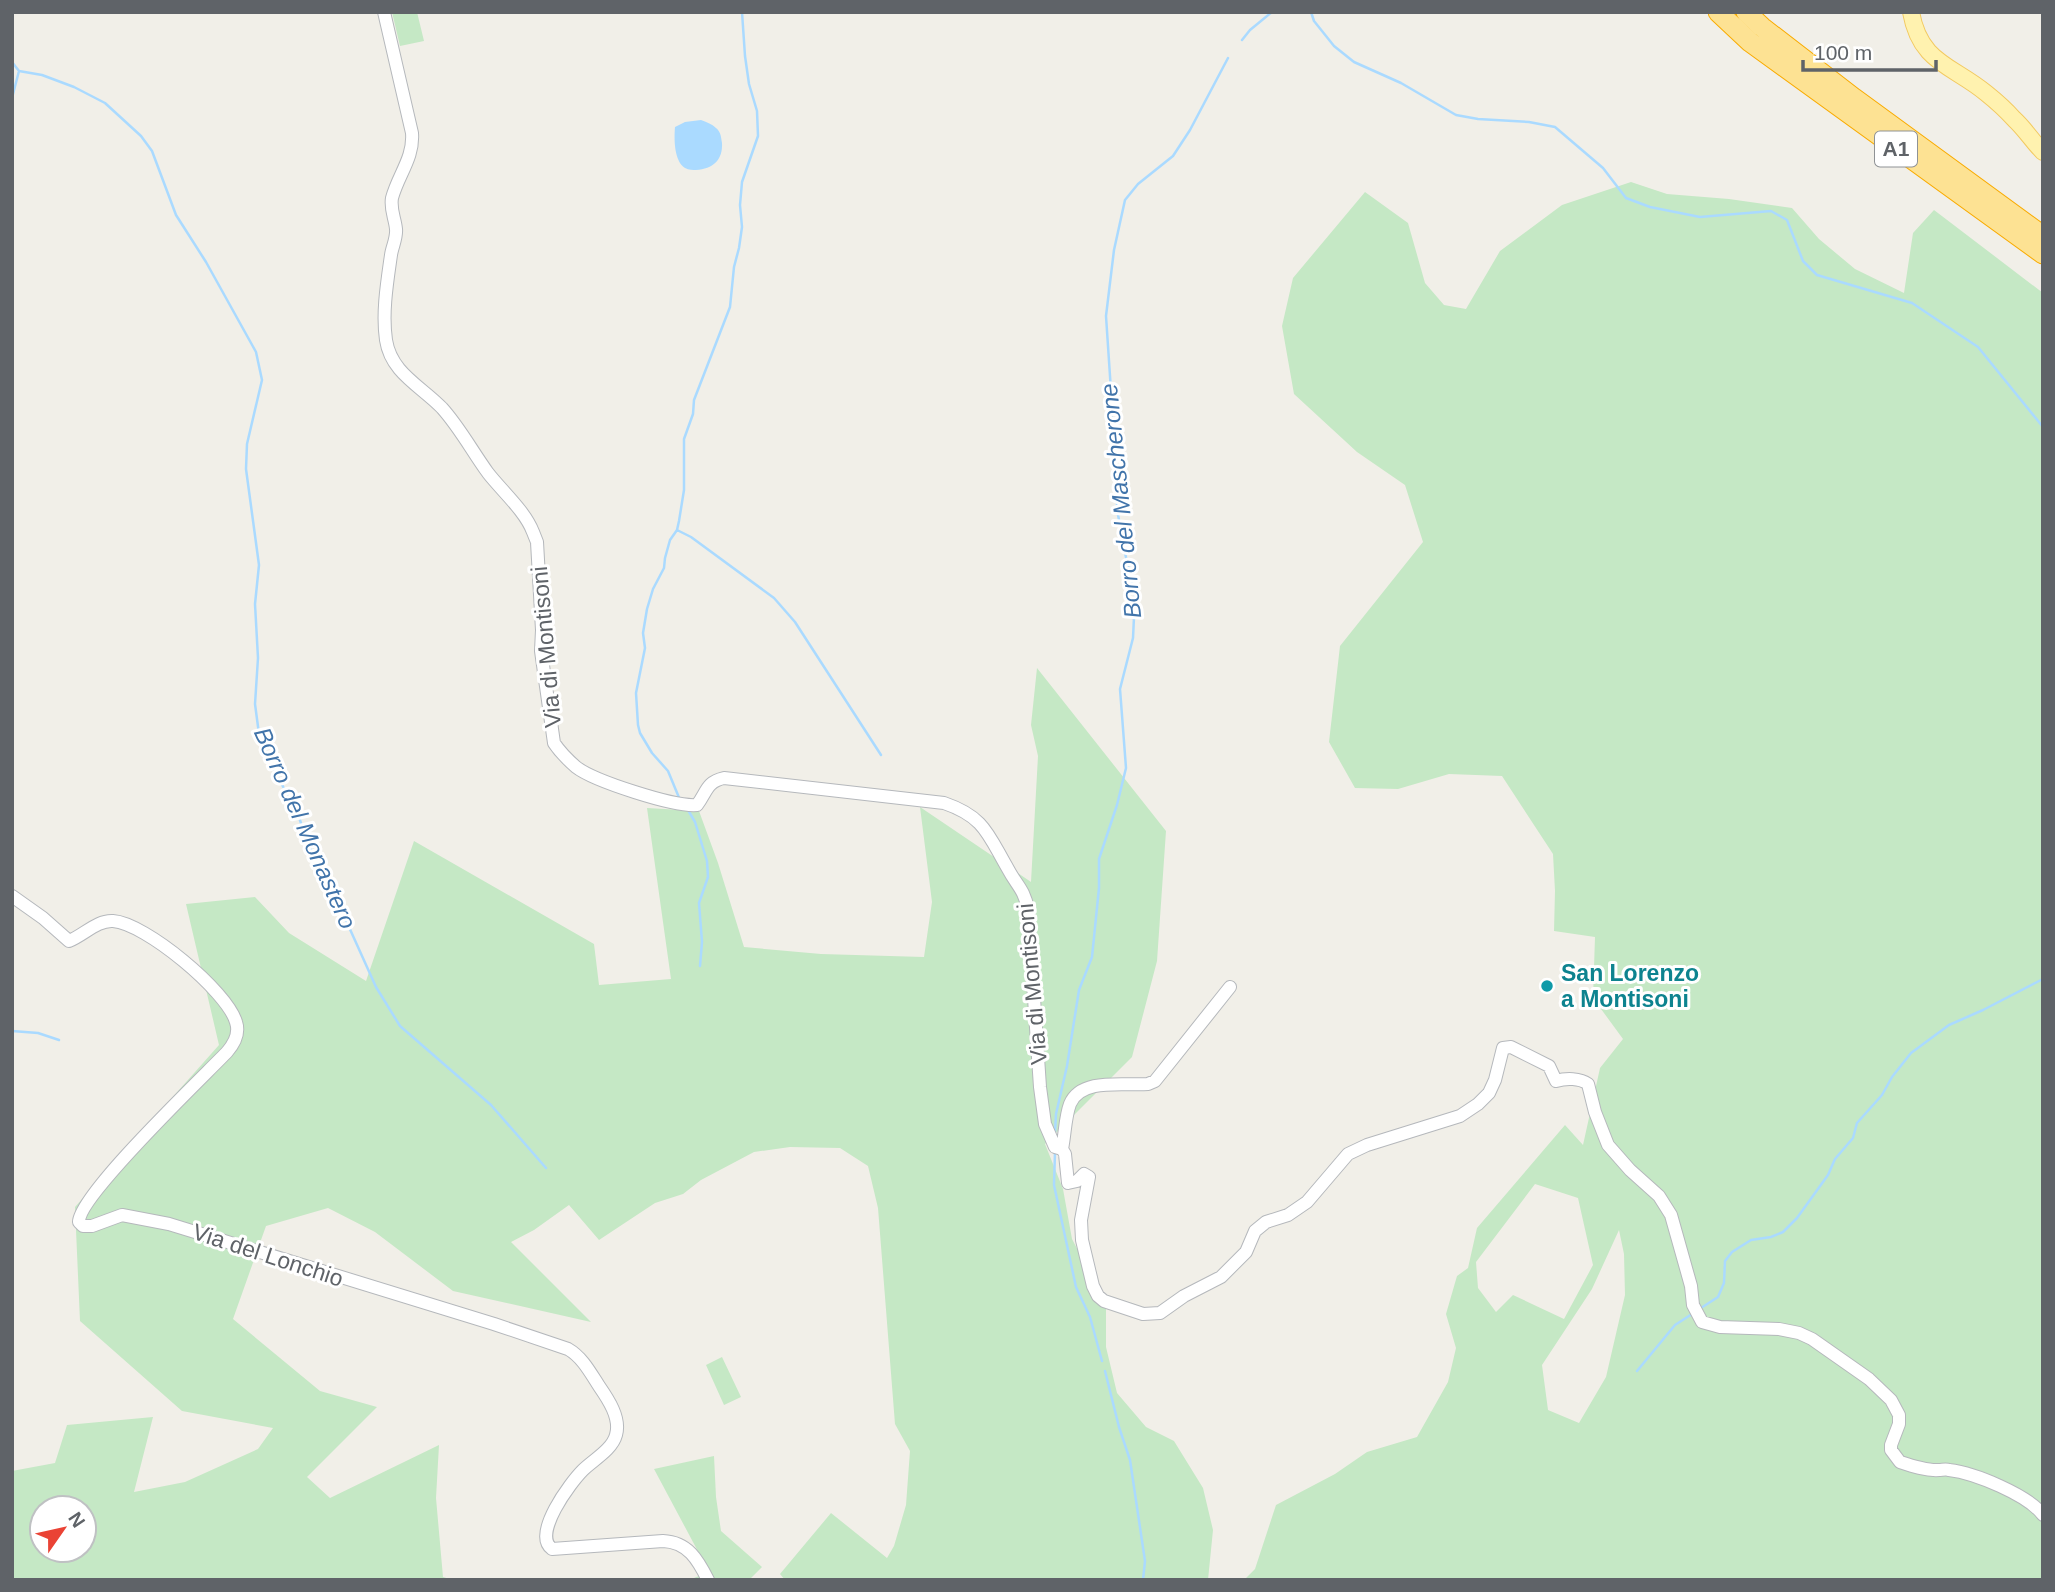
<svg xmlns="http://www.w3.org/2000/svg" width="2055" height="1592" font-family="Arial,sans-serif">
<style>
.green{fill:#c5e8c5;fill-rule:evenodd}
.water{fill:#aadaff}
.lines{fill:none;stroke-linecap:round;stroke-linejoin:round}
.stream{stroke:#aadaff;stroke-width:2.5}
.minor-casing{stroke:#b5b8bc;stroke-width:14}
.major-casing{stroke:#f2c960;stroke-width:18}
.highway-casing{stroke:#f9ab00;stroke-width:21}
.minor{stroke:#fff;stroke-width:12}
.major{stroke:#fff2af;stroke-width:16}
.highway{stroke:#fde293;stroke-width:19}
.culture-dot{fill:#0f9aa8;stroke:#fff;stroke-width:2.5}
.labels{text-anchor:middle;stroke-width:6;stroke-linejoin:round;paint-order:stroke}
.shield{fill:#fff;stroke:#8f9295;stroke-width:2}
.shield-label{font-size:21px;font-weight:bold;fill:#5f6368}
.street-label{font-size:23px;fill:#5f6368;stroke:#fff}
.culture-label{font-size:23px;font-weight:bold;fill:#0d838f;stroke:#fff;text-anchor:start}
.water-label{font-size:24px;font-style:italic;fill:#4174aa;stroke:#fff}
</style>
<rect width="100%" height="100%" fill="#f1efe8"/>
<path class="green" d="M392,12H417L424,41L400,46Z
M1631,182L1667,194L1729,199L1792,208L1819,239L1855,269L1904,293L1913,233L1934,210L2043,293V1580H1244L1255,1569L1276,1505L1335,1474L1367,1452L1417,1437L1448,1382L1456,1348L1446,1314L1457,1276L1468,1268L1477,1228L1565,1125L1583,1145L1600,1068L1623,1039L1593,998L1595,937L1554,931L1555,891L1553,854L1502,776L1449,774L1398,789L1355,788L1329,742L1340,646L1423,542L1405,485L1357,452L1294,394L1282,326L1293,278L1365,192L1408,223L1425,283L1444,305L1466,309L1500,251L1562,205ZM1535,1184L1578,1198L1593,1265L1564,1319L1513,1295L1496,1312L1478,1288L1476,1262ZM1619,1230L1624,1254L1625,1295L1606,1377L1579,1423L1548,1410L1542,1365L1592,1289Z
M1037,668L1166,831L1157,961L1132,1057L1045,1144L1063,1189L1072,1239L1106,1304V1347L1117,1393L1146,1427L1174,1441L1203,1488L1213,1530L1208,1580H785L780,1574L831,1513L887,1558L894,1546L906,1505L910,1451L895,1424L878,1208L868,1166L840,1148L790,1147L754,1152L701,1180L683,1194L655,1203L599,1240L569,1205L534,1230L511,1242L591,1322L453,1291L375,1232L328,1208L266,1226L233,1319L320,1391L377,1407L307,1477L330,1498L439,1445L436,1498L443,1577L453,1580H12V1471L55,1463L67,1425L153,1417L134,1492L185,1482L258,1449L273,1428L182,1411L80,1321L75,1207L219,1045L186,904L255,897L289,933L366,981L414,841L594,944L599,985L671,979L647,808L699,811L718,863L744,947L821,954L924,957L932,902L920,807L1031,882L1038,756L1031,725ZM42,1508H84V1550H42Z
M722,1357L741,1397L724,1405L706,1365Z
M714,1456L716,1497L721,1531L762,1567L749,1580H689L709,1572L654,1469Z"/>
<path class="water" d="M701,120C706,122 712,124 716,128C721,132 721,137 722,143C723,160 713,169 696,170C693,170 689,170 685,168C674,161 674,139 675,127L685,122Z"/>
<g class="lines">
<path class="stream" d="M1311,12L1314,21L1334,46L1354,62L1401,83L1456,115L1478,119L1529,122L1555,127L1603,168L1626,198L1650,207L1700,217L1771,211L1787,220L1803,261L1817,275L1912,303L1978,347L2043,427
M1242,40L1250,30L1272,12
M12,62L19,71L42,75L74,87L105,103L141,136L152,151L176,215L206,262L256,352L262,380L247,444L246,469L259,565L255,604L258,658L255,704L259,734L268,758L299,817L307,842L335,896L376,987L400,1026L491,1105L546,1168
M12,98L19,71
M677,530L691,537L774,598L795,622L881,755
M680,800L668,771L652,753L640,733L638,725L636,693L645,648L643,633L647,609L653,589L664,568L665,558L670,540L677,530L679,521L684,490V439L693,414L694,400L730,307L734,267L739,248L742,227L740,205L742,182L758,136L757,111L749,84L745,56L742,12
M688,810L695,822L707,861L708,877L699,903L702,942L700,966
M12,1031L38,1033L59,1040
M1055,1132L1056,1114L1067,1066L1079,990L1092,957L1099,888V859L1117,805L1126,768L1120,689L1133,638L1135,596L1125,553L1117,509V474L1112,446L1111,391L1106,316L1114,250L1125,200L1138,184L1173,156L1190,130L1228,58
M1055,1152L1054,1185L1076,1287L1090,1317L1102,1361
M1701,1308L1718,1297L1724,1283L1725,1261L1732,1252L1751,1240L1771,1237L1783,1232L1797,1218L1828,1175L1835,1159L1853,1138L1857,1123L1882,1095L1892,1077L1911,1053L1949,1025L1983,1010L2043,979
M1105,1371L1119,1427L1130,1460L1145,1561L1143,1580
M1637,1371L1675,1325L1692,1314"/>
<defs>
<path id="minor" d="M384,12L412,133C414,158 398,175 392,198C390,210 395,218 396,229C397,238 392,247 391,255C387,283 382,313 386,340C391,373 421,386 442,408C460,428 472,451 488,473C502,491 525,511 533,532L537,542L542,630L541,651L554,743C560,752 568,760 576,767C594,781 674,807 697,805C707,792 706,782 724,778L944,803C985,817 988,835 1008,869C1017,886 1024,889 1028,909L1040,1087L1045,1124L1055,1147L1062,1149L1065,1154L1068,1183L1077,1181L1084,1174L1089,1177L1081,1220L1082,1240L1093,1286L1098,1296L1104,1301L1143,1314L1160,1313L1184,1296L1221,1277L1246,1252L1255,1231L1266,1222L1288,1215L1307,1202L1348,1154L1367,1145L1460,1116L1478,1104L1489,1093L1495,1080L1503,1048L1511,1047L1549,1066L1556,1081C1566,1078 1580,1078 1588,1084L1595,1112L1608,1145L1630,1170L1659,1196L1671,1215L1691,1286L1693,1305L1702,1322L1720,1327L1779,1329L1799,1333L1812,1339L1869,1379L1891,1400L1899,1415V1424L1891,1445V1450L1900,1462C1912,1466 1927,1471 1939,1470C1942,1470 1946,1469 1949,1470C1975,1473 2028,1495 2043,1515
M12,896L43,918L69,941C84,935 97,920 113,921C145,923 227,991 236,1022C240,1034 234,1044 227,1052C203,1077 78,1196 79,1222L83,1226H92L122,1215L169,1224L494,1324L568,1349C582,1357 590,1372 599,1386C608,1399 621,1418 616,1435C612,1450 593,1460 583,1470C570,1483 532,1534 552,1549L663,1541C688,1542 698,1560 708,1580
M1062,1149C1065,1135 1065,1117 1070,1104C1081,1077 1125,1086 1148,1084L1155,1081L1230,987"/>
<path id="major" d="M1911,12C1920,63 1952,65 1986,93C1996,101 2006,110 2014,119C2025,129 2033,142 2043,152"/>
<path id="highway" d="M1718,12L1750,42L2043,254
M1746,12L1762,27L1854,98L2043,236"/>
</defs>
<use href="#minor" class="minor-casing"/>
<use href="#major" class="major-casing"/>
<use href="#highway" class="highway-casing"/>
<use href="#minor" class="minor"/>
<use href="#major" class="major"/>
<use href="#highway" class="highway"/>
</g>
<circle class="culture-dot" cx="1547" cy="986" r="7"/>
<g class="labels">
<rect class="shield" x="1875" y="131.5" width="42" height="35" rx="5"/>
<g class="shield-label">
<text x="1896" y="156">A1</text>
</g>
<g class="street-label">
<text transform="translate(546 647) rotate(-95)" y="8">Via di Montisoni</text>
<text transform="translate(1032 984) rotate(-95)" y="8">Via di Montisoni</text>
<text transform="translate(268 1255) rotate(18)" y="8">Via del Lonchio</text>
</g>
<g class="culture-label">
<text x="1561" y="981">San Lorenzo<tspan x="1561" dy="26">a Montisoni</tspan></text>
</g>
<g class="water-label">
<text transform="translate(1121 501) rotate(-96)" y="8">Borro del Mascherone</text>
<text transform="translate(305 828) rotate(66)" y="8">Borro del Monastero</text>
</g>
</g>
<rect width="2055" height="1592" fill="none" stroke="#5f6368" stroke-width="28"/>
<g transform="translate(63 1529) rotate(56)"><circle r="33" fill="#ffffff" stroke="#bfc1c3" stroke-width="2"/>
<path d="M0-5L12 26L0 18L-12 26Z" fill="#ea4335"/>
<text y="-10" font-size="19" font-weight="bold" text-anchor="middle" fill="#5f6368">N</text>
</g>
<path d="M1803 60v10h133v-10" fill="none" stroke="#5f6368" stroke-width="3.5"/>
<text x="1814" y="60" font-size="21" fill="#5f6368" stroke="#ffffff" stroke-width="5" paint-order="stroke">100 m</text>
</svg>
